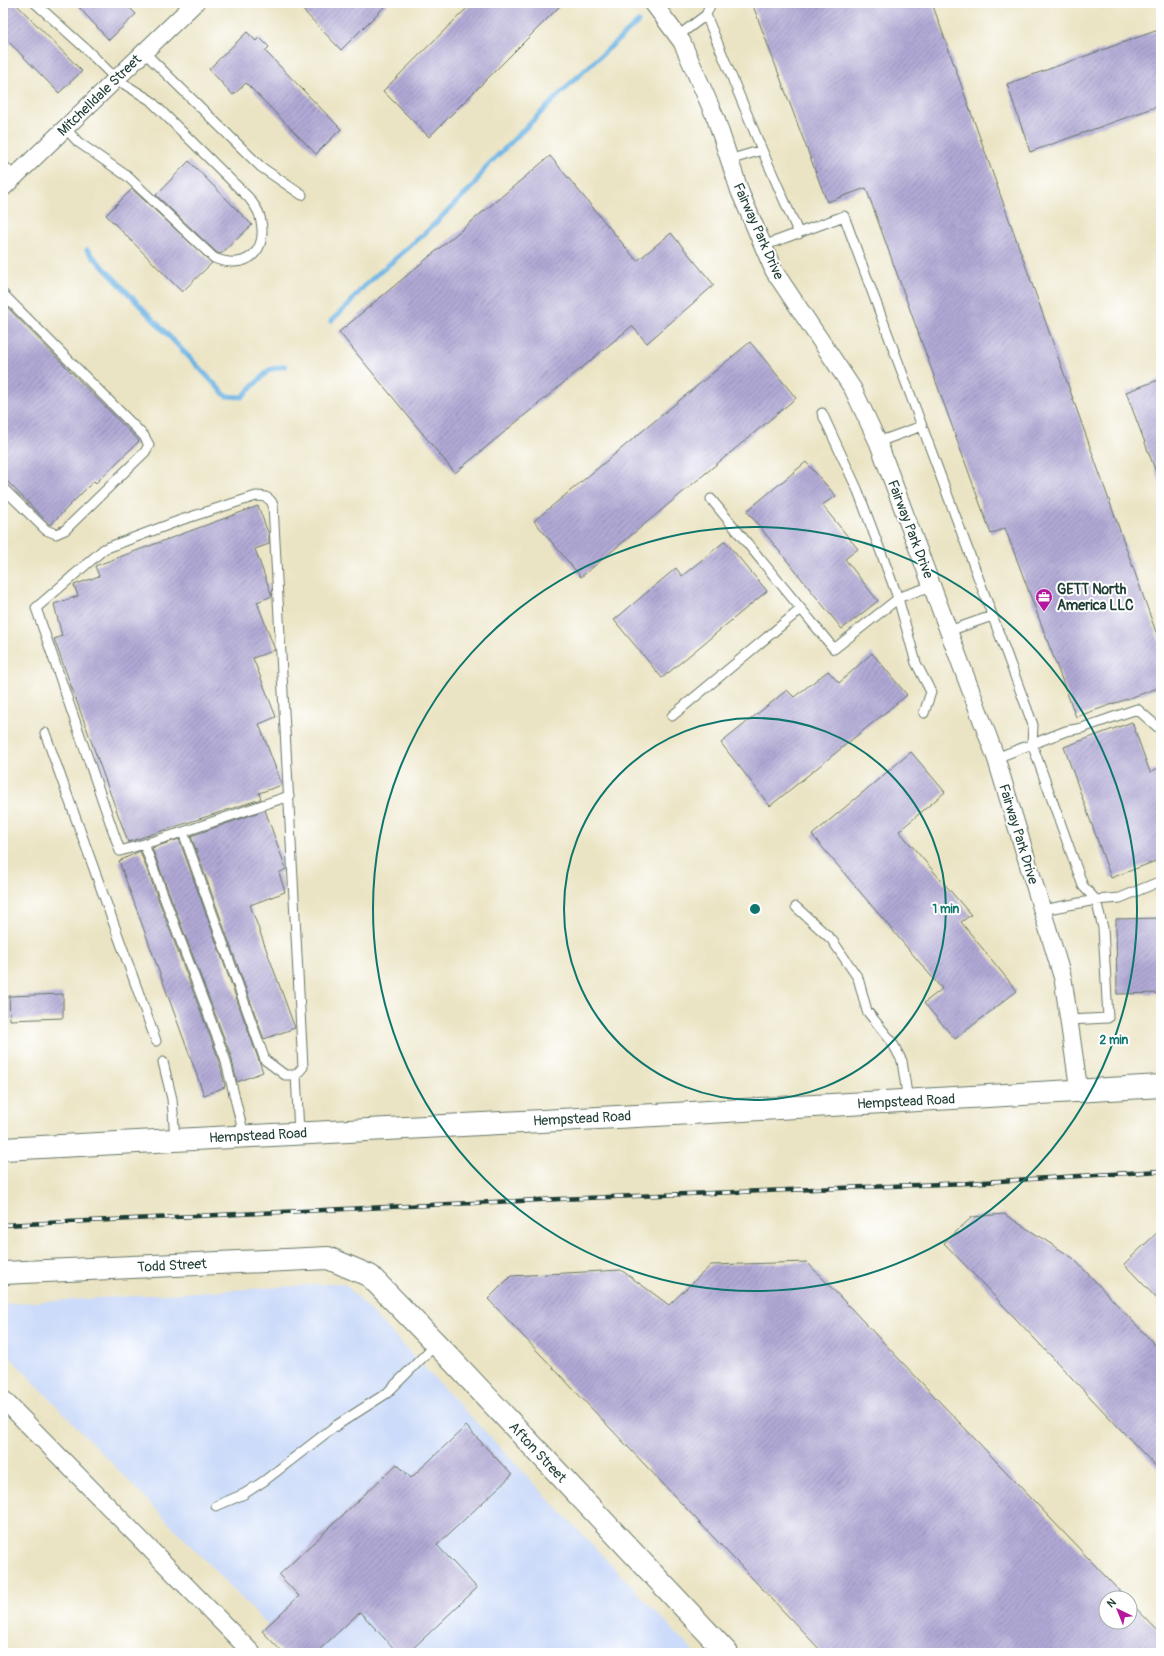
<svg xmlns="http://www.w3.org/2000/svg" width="1164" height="1656" font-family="Pangolin,sans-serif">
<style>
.built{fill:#ccdbf9}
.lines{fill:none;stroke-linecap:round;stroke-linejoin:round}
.stream{stroke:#6db4e4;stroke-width:5}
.building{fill:url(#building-hatch)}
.lane-casing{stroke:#676;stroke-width:11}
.street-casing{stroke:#676;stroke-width:19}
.secondary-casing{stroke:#676;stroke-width:24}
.lane{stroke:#fff;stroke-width:9}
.street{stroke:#fff;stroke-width:17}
.secondary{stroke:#fff;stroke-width:22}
.rail-casing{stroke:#1f3d34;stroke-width:4.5}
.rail{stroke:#fff;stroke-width:3;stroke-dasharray:9;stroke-linecap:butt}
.ring{fill:none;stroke:#0f766e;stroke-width:2}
.labels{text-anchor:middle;stroke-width:4;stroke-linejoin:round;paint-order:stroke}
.street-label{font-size:14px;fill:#1f3d34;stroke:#fff}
.poi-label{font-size:14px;font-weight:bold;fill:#1f3d34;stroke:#fff;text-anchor:start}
.centre{fill:#0f766e;stroke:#fff;stroke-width:2}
.ring-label{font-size:12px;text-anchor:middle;font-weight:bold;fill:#0f766e;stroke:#fff;stroke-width:4;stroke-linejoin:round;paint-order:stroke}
</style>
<defs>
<pattern id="building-hatch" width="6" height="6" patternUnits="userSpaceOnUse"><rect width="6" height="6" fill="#b1a9d5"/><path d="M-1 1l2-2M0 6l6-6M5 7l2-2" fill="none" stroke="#8f8bae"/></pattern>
</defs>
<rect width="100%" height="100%" fill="#fff"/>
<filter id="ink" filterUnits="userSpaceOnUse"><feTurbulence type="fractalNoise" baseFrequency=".025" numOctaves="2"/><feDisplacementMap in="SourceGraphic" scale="8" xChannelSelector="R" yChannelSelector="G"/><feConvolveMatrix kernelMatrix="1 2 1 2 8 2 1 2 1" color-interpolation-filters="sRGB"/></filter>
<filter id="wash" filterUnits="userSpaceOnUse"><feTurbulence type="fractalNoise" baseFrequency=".012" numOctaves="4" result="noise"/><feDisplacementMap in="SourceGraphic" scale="16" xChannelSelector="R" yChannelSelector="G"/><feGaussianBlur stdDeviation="0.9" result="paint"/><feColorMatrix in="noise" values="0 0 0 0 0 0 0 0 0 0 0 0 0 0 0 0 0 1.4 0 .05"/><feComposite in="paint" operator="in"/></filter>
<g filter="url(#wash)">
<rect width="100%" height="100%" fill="#ebe4c4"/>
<path class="built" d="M344,1283L695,1653H294L3,1350V1304Z"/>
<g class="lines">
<path class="stream" d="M87,250L226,396L242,397L269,370L285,366
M331,321L349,304L363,287L424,234L473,186L486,167L573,81L638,22"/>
</g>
<g id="blocks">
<path class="building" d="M3,3H15L82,71L59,93L3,36Z
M75,3H125L136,14L109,40Z
M310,3H388L341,50L301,8Z
M472,3H563L429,137L383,91Z
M752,3H932L1161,646V687L1076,717L1005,528L991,534L866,188L827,202Z
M1161,29V105L1030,152L1007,84Z
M247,32L256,41L259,37L269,47L265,51L341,129L316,154L246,83L233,95L209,69Z
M550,156L637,261L671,233L714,285L647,343L632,326L455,473L339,332Z
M189,161L252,225L221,254L217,253L156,195Z
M132,189L212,263L182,292L106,215Z
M3,303L139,441L96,483L94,481L50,525L3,477Z
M750,342L796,398L581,577L534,521Z
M1161,379V483H1160L1126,392Z
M806,462L836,496L822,505L858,549L845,559L878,601L842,629L747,511Z
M258,506L269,535V544L255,549L272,596L257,602L275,650L253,658L276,717L259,724L282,785L259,793L261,799L128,842L54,639L62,636L54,604L78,596L74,585L99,576L95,566Z
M725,541L767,591L662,678L614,620L676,568L682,576Z
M872,653L907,695L770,806L721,743L787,690L794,697L828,671L839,683Z
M1132,722L1150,772L1161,767V859L1111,878L1064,747Z
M911,752L945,792L899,831L971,915L961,922L1017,991L955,1039L924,1003L942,989L812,835Z
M265,810L286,869L279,873L285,892L250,905L295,1028L264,1039L191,836Z
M179,839L263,1072L237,1082L231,1056L152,848Z
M140,851L219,1060L225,1087L204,1095L119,861Z
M1161,918V993L1117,994L1116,919Z
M63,994V1018L10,1020L9,996Z
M1004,1214L1073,1258L1161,1351V1472L944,1243L972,1217Z
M1161,1229V1303L1124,1264Z
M807,1262L1126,1598H1106V1622H1130V1602L1161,1634V1653H823L488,1299L511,1276L621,1270L669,1305L711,1265Z
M466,1426L512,1475L437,1545L477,1588L408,1653H398L360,1612L316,1653H283L262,1631L299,1596L279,1575L397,1464L411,1478Z"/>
</g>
</g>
<g filter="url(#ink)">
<use href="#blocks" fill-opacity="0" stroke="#676" stroke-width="1"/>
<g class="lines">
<defs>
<path id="lane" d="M35,3L86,49L116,79L150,100L249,198C253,204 259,210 260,217C269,251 247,271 214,258L127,176L78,142L65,128
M706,15L762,150L799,234
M678,36L706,15L711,3
M144,52L261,167L302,195
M729,160L762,150
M3,165L15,177
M763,246L844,216L1033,725L1032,744L1083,886L1096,900L1120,898L1161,881
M3,294L144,436L149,445L145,452L65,530L56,534L46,530L3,488
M822,413L858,491L898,598L916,663L931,692L924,713
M878,442L922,426
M711,499L834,649L900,597L932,586
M949,631L992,616
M672,716L801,609
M45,733L156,1041
M996,758L1066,731L1082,728L1137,709L1161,730
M289,796L183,832L265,1060L285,1075H296
M144,844L183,832
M796,907L832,940L858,978L867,1011L892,1042L902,1061L908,1101
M1042,910L1096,900L1103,928L1108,1018L1069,1020
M163,1062L172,1099L175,1139
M244,1135L225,1058L144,844L120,851L36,608L104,549L181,520L256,496C264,496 270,497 273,505L303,1067L296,1075L299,1132
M216,1506L244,1494L264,1481L334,1427L387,1393L436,1344"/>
<path id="street" d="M653,3L682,42L716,119L740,192L774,271L853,389L878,442L996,758L1063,979L1079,1091
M3,188L195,3
M3,1399L252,1653"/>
<path id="secondary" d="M3,1149L674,1114L1161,1086
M3,1273L328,1258L370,1276L451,1359L727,1653"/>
</defs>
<use href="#lane" class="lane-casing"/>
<use href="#street" class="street-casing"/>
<use href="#secondary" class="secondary-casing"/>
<use href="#lane" class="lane"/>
<use href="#street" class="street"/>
<use href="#secondary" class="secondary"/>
<defs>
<path id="rail" d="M3,1225L560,1199L968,1183L1161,1171"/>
</defs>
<use href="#rail" class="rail-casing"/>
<use href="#rail" class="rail"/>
</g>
</g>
<g class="ring">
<circle cx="755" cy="909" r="191"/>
<circle cx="755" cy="909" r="382"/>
</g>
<defs>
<symbol id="office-pin" viewBox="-11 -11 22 30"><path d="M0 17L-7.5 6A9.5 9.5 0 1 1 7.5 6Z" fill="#b5179e" stroke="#fff"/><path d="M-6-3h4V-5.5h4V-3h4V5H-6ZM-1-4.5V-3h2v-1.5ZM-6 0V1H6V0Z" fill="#fff"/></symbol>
</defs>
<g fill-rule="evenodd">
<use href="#office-pin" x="1034" y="587" width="20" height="27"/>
</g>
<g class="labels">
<g class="street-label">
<text transform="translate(99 95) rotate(-44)" y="5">Mitchelldale Street</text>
<text transform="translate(759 231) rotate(66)" y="5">Fairway Park Drive</text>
<text transform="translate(911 529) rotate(69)" y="5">Fairway Park Drive</text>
<text transform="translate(1019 834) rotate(73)" y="5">Fairway Park Drive</text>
<text transform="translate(906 1101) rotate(-3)" y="5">Hempstead Road</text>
<text transform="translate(582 1118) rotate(-3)" y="5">Hempstead Road</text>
<text transform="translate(258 1135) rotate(-3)" y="5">Hempstead Road</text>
<text transform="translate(172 1265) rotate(-3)" y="5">Todd Street</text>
<text transform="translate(538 1452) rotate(47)" y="5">Afton Street</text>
</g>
<g class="poi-label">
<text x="1057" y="594">GETT North<tspan x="1057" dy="16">America LLC</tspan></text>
</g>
</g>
<circle cx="755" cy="909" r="6" class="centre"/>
<g class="ring-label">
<text x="946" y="913">1 min</text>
<text x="1114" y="1044">2 min</text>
</g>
<rect width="1164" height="1656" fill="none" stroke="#fff" stroke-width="16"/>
<g transform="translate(1118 1610) rotate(317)"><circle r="19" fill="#ffffff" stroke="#a5b1ae"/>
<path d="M0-3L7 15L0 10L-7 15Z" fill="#b5179e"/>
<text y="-6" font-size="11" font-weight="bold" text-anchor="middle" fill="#1f3d34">N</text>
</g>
</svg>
